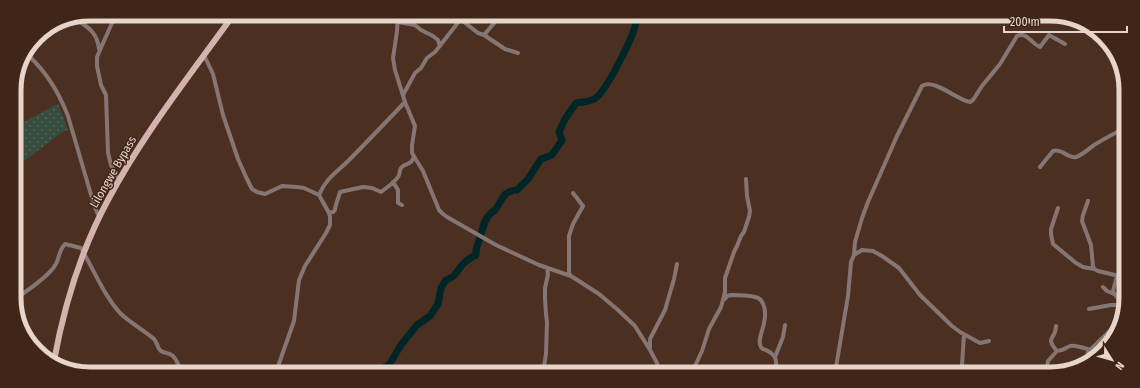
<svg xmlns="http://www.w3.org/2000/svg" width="1140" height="388" font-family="'Fira Sans Condensed',sans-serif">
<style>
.park{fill:url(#park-dots)}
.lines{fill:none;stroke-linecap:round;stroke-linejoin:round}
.river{stroke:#002527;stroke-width:7}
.street{stroke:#867673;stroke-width:4}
.primary{stroke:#d4b3ae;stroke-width:6}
.labels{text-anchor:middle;stroke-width:3;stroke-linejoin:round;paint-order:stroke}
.street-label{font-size:12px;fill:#e7d5cc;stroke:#402618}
.rim{fill:none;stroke:#e7d5cc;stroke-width:5}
</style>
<defs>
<pattern id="park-dots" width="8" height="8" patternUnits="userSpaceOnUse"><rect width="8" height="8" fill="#364d3d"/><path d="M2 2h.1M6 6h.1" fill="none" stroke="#536658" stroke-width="1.8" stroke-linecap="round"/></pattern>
</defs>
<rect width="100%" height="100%" fill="#4b3022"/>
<path class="park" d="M58,104L68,130L64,131L15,168L14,127Z"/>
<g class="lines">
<path class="river" d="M481,235C483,227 484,220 490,214C491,213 493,212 495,210C503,200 502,191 517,190L528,179L541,159L552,155L562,140L559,132L565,119L576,103C582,102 592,102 597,97C608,87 634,36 636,22C636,19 636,18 635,15
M375,372L389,365L401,345L417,325L430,316L438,304L441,288L446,280C458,276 456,270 465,262C468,259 472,257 476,255V250L480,237"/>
<path class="street" d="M116,14L100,50L97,57V66L101,85L106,95L108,153L111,165L119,180
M398,15L397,31L393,58L395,70L405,102L415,126L412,145V153L423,171L439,210L443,214L447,217L496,245L539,265L571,276L599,294L618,310L635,326L650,350L657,363L660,373
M455,15L478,33L484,35L505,49L518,53
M73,17C87,27 97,31 99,49
M398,22L415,25L421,30L433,36L438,40L440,46
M484,35L495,22L503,15
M28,55C47,73 58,91 68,116L94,205L99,217
M204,55L213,74L223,115L238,159L246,177L252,189L257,192L265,194L282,186L297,187L304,188L319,195L329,213L330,217V225L326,233L305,266L299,280L294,321L276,372
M403,95L415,73L421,68L427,58L435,52L460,20
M1040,167L1053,151C1062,148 1068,159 1076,157C1082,155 1089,149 1094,145C1104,139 1114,133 1124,129
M393,182L398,190V203L402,205
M319,195C326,178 337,172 349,160C368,141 387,121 405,102
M1088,201L1083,215L1082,221L1091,245L1093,266L1094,269L1098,271L1115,275L1117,276L1113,291L1114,293L1123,305
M1058,208L1051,229V234L1053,244L1076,263L1083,267L1094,269
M329,213L333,212L335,210C335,205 339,197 340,192L363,187L372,188L381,192C386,188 394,183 398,177C400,175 399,171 401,168C405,162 411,167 414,156
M854,255L862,250L873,251L882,256L899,268L920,295L952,326L960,332L980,343L989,341
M571,276L569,273V236L573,224L583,206L573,193
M1103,287L1107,291L1114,294
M15,299C27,291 50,275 56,264C60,256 58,252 65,244L81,248C94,270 103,294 120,313C130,323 144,330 154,339C157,342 157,347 160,350C163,354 169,352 173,356C177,360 179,367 182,372
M725,299L727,296L731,295C738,295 748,295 755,297C766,299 766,315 764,323C763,330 757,341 761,347C762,349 765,350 766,350C778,356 777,362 775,373
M1089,309L1111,305H1123
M1056,326C1056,340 1044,336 1057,351C1063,351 1065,348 1070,346C1076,345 1084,348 1090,350
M650,349V339L665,310L674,279L677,264
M775,357L783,337L785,325
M1086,362L1088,352L1123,318
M962,365L964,334
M543,373L546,354L547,322L546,314L545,298V288L548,274L547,268
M691,373L694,368L702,351L709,329L721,307L725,292V278L734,252L737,246L741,236L744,232L749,217L750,211L747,196L746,179
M835,373L848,296L851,262L854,255L855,242L862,218L868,202L897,136L922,86C934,78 957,100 970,102L973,100L982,86L1000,64L1017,36C1026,31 1032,44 1040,47L1049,35L1065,44
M1046,374L1048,361L1057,351"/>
<path class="primary" d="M54,361C64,306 81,250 108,200C143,134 190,75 234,14"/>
</g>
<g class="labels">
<g class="street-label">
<text transform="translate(113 172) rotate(-60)" y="4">Lilongwe Bypass</text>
</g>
</g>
<path d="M0 0H1140V388H0ZM90 21H1050A69 69 0 0 1 1119 90V298A69 69 0 0 1 1050 367H90A69 69 0 0 1 21 298V90A69 69 0 0 1 90 21Z" fill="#402618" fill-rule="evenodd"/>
<path class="rim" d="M90 21H1050A69 69 0 0 1 1119 90V298A69 69 0 0 1 1050 367H90A69 69 0 0 1 21 298V90A69 69 0 0 1 90 21Z"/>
<g transform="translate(1112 360) rotate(127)" stroke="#402618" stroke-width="3" paint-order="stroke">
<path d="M0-3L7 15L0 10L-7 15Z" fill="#e7d5cc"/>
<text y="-6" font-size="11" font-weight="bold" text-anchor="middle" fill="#e7d5cc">N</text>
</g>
<path d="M1004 26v6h123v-6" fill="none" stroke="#e7d5cc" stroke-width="2"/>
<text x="1010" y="26" font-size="12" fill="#e7d5cc" stroke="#402618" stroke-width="3" paint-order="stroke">200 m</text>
</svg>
